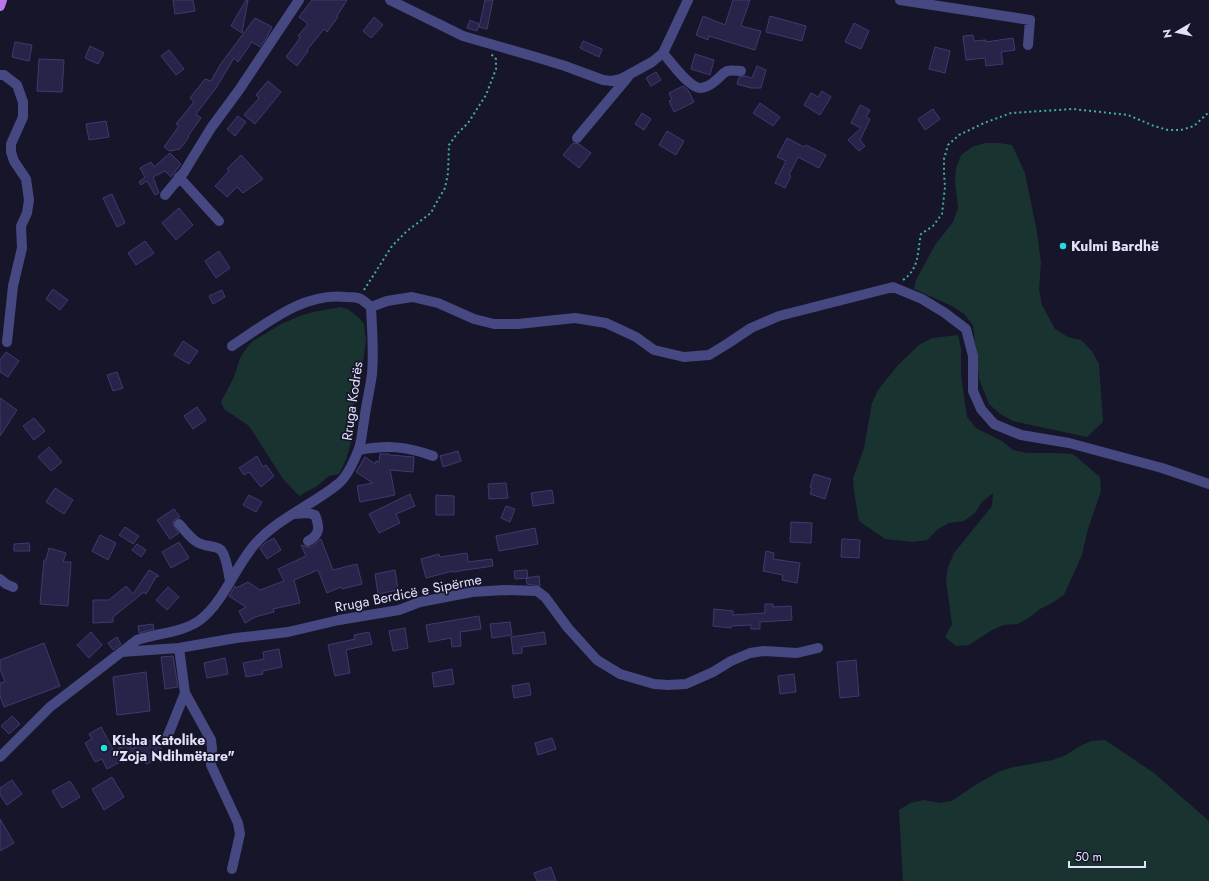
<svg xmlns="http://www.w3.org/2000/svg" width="1209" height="881" font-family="Jost,sans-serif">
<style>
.green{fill:#193330}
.building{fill:#282348;stroke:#403971}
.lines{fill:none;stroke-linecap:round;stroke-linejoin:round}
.path{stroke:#42aea0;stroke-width:2;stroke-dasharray:2 3;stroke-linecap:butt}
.minor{stroke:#464882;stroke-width:10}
.major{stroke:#b877ec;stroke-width:10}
.poi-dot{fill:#27dce1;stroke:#171529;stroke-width:1.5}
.labels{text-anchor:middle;stroke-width:3.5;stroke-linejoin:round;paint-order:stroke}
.poi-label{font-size:14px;font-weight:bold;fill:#e2e1fb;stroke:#171529;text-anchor:start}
.street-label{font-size:14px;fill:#e2e1fb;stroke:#171529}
</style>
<rect width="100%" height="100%" fill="#171529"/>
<path class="green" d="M985,143H999L1012,145L1025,173L1037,232L1041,262L1039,290L1042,305L1055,329L1068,337L1081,340L1092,351L1099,364L1103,422L1087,437L1013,421L1000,414L989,404L979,379L973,325L964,314L952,306L914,289L916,280L935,245L953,222L958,208L955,181L956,168L961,155L972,147Z
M341,307L348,309L359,318L364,324L366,340L362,369L354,404V432L346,460L339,474L329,476L317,486L299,496L283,479L249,426L224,409L221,402L234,377L240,358L248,346L253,341L281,324L300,316L313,312Z
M958,335L961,348V375L967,417L976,428L1002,441L1013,450L1027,453H1056L1073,454L1100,477L1101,491L1088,529L1082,555L1064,595L1052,603L1040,609L1030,617L1018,624L1004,625L992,630L969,645L956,646L945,637L952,624L946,581L948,567L954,553L992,506L993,493L982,502L975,513L964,521L949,523L938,529L927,540L913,542L885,539L859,521L854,492L853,478L864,448L872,403L878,390L898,365L920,344L933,338Z
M1105,740L1154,773L1209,821V881H903L899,810L910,803L924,800L939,803L952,801L975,785L1000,771L1014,767L1053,760L1066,755L1078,747L1091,741Z"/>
<path class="building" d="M173,0H193L195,11L175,14Z
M246,0H248L242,33L231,26Z
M312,0H347L337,16L338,17L327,32L324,29L307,50L308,51L297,66L286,57L300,38L298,36L308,24L299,17Z
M485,0H493L487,29L479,27Z
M733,0H750L741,26L761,31L755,50L709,36L708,40L696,35L703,16L725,25Z
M770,16L806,26L802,41L766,32Z
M374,17L383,25L371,38L363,31Z
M255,18L272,27L267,37L260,47L252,42L238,62L234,58L216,88L196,114L201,118L188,136L189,137L180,149L170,151L164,147L179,126L176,124L194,102L190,98L205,79L211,81L220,65Z
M470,20L479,24L477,31L467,28Z
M854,23L869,31L861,49L845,42Z
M973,35L974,41L986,40V42L1013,38L1015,50L1001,52L1003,64L986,66L985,58L966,60L963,36Z
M583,41L602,49L599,57L580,48Z
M15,42L32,45L29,61L12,57Z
M90,46L104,53L98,64L85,58Z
M935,47L950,51L945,73L929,69Z
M169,50L184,69L176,75L161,56Z
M695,54L714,60L710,75L691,69Z
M39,59L64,60L62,92L37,91Z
M757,66L766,70L761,88H751L737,84L739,77L745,76L752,78Z
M656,72L661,80L651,86L646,78Z
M268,81L281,92L255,124L244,115L259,98L256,95Z
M683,86L688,90L694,102L674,112L669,101L672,100L669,93Z
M822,91L831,97L820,115L804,105L811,93L818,97Z
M760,103L780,117L773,126L753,113Z
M860,105L870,110L866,117L870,119L860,140L865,146L859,151L848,140L861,128L851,123Z
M933,109L940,119L925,130L918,119Z
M642,113L651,119L644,130L635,124Z
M238,116L246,122L235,136L227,129Z
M106,121L109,137L89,140L86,124Z
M667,131L684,141L676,155L659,145Z
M787,138L804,147L806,145L826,155L819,168L798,157L789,175L791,176L785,188L775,183L786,161L777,157Z
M573,143L579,144L591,153L579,168L563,155Z
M170,153L181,164L171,177L165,171L153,177L159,193L155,195L147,181L141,185L139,182L145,177L140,168L151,162L154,167Z
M241,155L263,179L243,193L237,187L227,197L215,186L229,171L227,169Z
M112,194L125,223L117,227L103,198Z
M179,208L193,225L176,240L162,223Z
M145,241L154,253L136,265L128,253Z
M219,251L230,268L216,278L205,261Z
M53,289L68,300L60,310L46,299Z
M222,290L225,297L213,304L209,296Z
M183,341L198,351L189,364L174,355Z
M6,352L19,361L8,377L0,372V360Z
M117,372L123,388L113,391L107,375Z
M0,398L17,410L0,436Z
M197,407L206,420L193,429L184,416Z
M34,418L45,431L34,440L23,426Z
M49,447L62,462L51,471L38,457Z
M458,451L461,461L443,467L440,456Z
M380,454H389V455L414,457L413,472L390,470L395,495L360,502L357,486L373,483L356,472L365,457L375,464L376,461L379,462Z
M257,456L263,467L266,465L274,476L261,487L249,472L244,475L239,468Z
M814,474L831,479L825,499L810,494L812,488L810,487Z
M506,483L508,498L489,499L488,484Z
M55,488L73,500L64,514L46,502Z
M552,490L554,503L533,506L531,493Z
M410,494L415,506L396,514L400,523L379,533L369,514Z
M249,495L262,502L256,512L243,505Z
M436,495L454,496V515H436Z
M506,506L515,509L510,522L501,518Z
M174,509L180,517L174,520L173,525L179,533L170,539L157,520Z
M791,522L812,523L811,543L790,542Z
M125,527L139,536L133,544L119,535Z
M535,528L538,544L499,551L496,536Z
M100,535L116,543L108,560L92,551Z
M274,538L281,550L267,559L260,548L265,543Z
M321,539L333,570L357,564L362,584L342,589L341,587L327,593L318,570L294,580L300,603L273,609L274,612L255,617L245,623L239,611L246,607L229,596L235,586L236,588L248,582L260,590L284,581L278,569L306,556L301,545L308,547H311Z
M842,539L860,540L859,558L841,557Z
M179,542L189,558L171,568L162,552Z
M29,543L30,551H14V544Z
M137,544L146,550L141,557L132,550Z
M49,548L66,553L63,562H71L68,606L40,604L44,560H46Z
M766,551L774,553L773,559L800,563L797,583L782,580L783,575L763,571Z
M467,553L468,562L492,559L493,566L453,572V571L426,578L421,559L439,554L440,557Z
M149,570L159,576L156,577L146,594L144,592L113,617V622L93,623V600H109L126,586L133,594Z
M395,570L398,590L378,594L375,574Z
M527,570L528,578L515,579L514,571Z
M539,576L540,586L527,584L526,578Z
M168,587L179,597L167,610L156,600Z
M765,604H773V607L791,606L792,620L760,622V629H751V625L731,626V628L713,626L714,609L733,611V615L765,613Z
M479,616L481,629L460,632L461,646L452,647L451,638L429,642L426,625Z
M510,622L512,635L492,638L490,624Z
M153,624L154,629L139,633L138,626Z
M405,628L408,648L393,651L389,631Z
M91,632L102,645L89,658L77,645Z
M369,632L372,644L346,650L350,673L335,676L328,645L355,639L354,635Z
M544,632L546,644L522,647V653L513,654L511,637Z
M117,637L121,644L113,650L108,643Z
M44,643L60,686L4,707L0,696V683L5,682L0,669V660Z
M279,649L282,667L262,671L263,674L246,677L243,663L264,659L263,652Z
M173,656L178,687L165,689L161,657Z
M225,658L228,674L207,678L204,663Z
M856,660L859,696L840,698L837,662Z
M452,669L454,684L434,687L432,673Z
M146,672L150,711L117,715L113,677Z
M794,674L796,692L780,694L778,676Z
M529,683L531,695L514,698L512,686Z
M12,716L20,724L9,734L1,726Z
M101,727L114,751L129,743L132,749L156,738L164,756L146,764L141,754L123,763L122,761L107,769L102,759L95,762L85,743L92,739L89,734Z
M552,738L556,749L538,755L535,743Z
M112,777L124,797L104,810L92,789Z
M12,780L22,794L7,805L0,795V788Z
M70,781L80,797L62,808L52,791Z
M0,819L14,843L0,851Z
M551,867L556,881H537L534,873Z"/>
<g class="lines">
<path class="path" d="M903,280C920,268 917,252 921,234L933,226L942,214L945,187L944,173V159L948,145L959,135L984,123L1011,113L1073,109L1128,115L1154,126L1168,130H1181L1194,126L1209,112
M364,290L392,246L407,231L431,213L435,205L445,188L448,173L449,145L456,135L468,123L486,95L496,69V59L491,54"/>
<path class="minor" d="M390,0L463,36L539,58L565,66L603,80L612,81L621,79L652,62L663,53L688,0
M900,0L1030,20L1028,45
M663,53C671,62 688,87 700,88C704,88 711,85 714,82C727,72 722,69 741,71
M0,75H4L17,85L23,102V117L11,144V152L14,161L26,179L29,200L27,213L21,226L22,248L13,286L7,342
M577,138L628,77
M179,177L219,221
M165,195L184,172L211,128L239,90L299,0
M371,307L387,301L412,297L438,303L474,319L494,324H518L575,318L606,323L636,337L654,350L684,357L709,355L727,344L751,328L779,316L893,287L922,299L945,313L966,329L973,356V391L981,409L994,424L1021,435L1069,443L1162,468L1209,484
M359,450C387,445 406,446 433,456
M293,514L308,513L315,515C320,527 320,535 308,541
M179,524C185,530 190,538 197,542C204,547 216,545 221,550C227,557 228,572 230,581
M0,579L6,584L13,587
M179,648L185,693L211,740L212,748L211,765L238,823L240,834L232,869
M121,652L179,648L236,638L288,632L339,620L399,610L420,602L472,592L504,590L537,591L545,597L568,628L597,660L620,674L654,684L668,685L686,684L713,672L731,661L750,653L764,651L797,653L818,648
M166,740L185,693
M0,757L50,707L137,640C157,633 182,633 200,620C223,603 235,567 255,544C278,518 311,506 338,484C347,477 354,461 358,451C362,442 362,431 364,421C366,405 370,389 372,374C374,352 372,329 371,307C367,304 363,299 358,298C355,297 350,297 346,297C303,292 266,324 232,346"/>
<path class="major" d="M0,6L2,0"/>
</g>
<g class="poi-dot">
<circle cx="1063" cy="246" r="4"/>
<circle cx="104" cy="748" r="4"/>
</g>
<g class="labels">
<g class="poi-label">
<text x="1071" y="251">Kulmi Bardhë</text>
<text x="112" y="745">Kisha Katolike<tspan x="112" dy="16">"Zoja Ndihmëtare"</tspan></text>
</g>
<g class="street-label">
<text transform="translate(352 401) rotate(-82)" y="5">Rruga Kodrës</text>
<text transform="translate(408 593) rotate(-11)" y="5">Rruga Berdicë e Sipërme</text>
</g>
</g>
<g transform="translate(1177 32) rotate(261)" stroke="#171529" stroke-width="3" paint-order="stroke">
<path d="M0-3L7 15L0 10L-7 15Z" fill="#e2e1fb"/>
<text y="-6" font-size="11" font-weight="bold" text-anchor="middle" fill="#e2e1fb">N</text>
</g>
<path d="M1069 861v6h76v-6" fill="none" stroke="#e2e1fb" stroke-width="2"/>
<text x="1075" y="861" font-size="12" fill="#e2e1fb" stroke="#171529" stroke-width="3" paint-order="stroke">50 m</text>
</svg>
